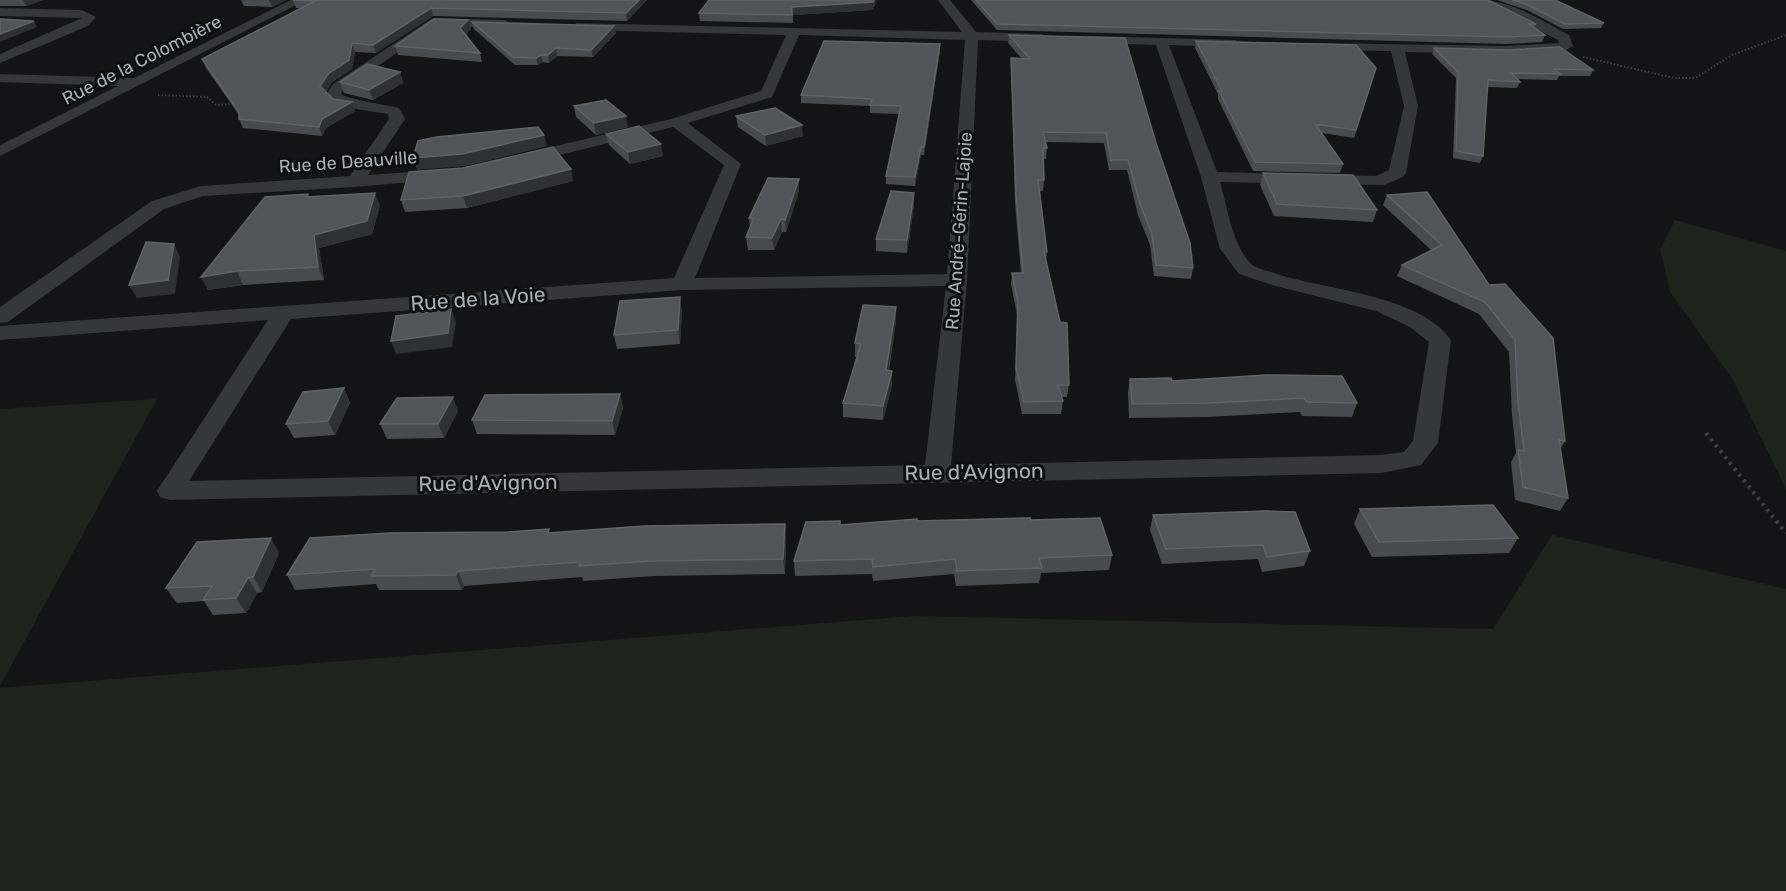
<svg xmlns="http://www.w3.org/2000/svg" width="1786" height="891" font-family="Rubik,sans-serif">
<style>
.green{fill:#1d241c}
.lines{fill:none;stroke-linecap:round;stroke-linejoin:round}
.path-far1{stroke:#3b3e42;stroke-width:2;stroke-dasharray:1.5 2;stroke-linecap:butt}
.path{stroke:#3b3e42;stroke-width:4;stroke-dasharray:3 4.5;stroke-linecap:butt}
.street{fill:#35373b;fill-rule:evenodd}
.wall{fill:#474a4e}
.shaded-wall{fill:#2e3033}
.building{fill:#515559;stroke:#5f6368;stroke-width:1.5}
.labels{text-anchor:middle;stroke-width:6;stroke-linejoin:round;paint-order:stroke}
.far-street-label{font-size:18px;fill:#a6aeb6;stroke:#0f0f11}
.street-label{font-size:21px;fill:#a6aeb6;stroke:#0f0f11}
</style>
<rect width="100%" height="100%" fill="#141416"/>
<path class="green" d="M1675,220L1786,251V489L1733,380L1670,292L1660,250Z
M157,399L0,686V409Z
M1552,535L1786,589V891H0V688L913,616L1493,629Z"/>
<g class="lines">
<path class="path-far1" d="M1583,57L1674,78H1695L1732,55L1786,35
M158,95L207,97L216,105L234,104"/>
<path class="path" d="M1706,433L1786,533"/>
<path class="street" d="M291,0H306L0,156V145L118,86L0,82V74L134,78Z
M938,0H950L976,32L1042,34L1048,38L1042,42L978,40L967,280L951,465L1381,455L1404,452L1413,441L1429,342L1410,327L1376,311L1272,285L1239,274L1220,249L1201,177L1156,45L1093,43L1088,42L1087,39L1088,36L1236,40L1237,43L1236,46L1231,47L1169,45L1217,172L1376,176L1389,170L1404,106L1391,51L1324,50L1317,46L1319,43L1506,46L1559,43L1558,40L1479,0C1512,0 1540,20 1569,35L1573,46L1566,50L1506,54L1405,52L1418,106L1406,173L1403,177L1384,185L1220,182C1228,209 1232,244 1251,264C1257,269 1269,271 1277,274C1326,290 1420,295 1451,340L1438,443L1421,465L1381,473L170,500L160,497L157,491L268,320L0,340V326L674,278L724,165L673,127L523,164L515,159L517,155L671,119L761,91L786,35L580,30L576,29L574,26L576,23L962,32ZM799,35L965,40L947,274L695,278L741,164L688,123L772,97ZM946,286L925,465L189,481L291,319L682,290Z
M0,8L82,10L96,17L88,26L0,63V54L82,18L0,16Z
M433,18L505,20L511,24L505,28L436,26L343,90L341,94C347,99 387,105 399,108L405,119L368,175L440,170L446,171L449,175L446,179L354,187L203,196L164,209L8,322L0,323V307L152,201L201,186L350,176L389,119L388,114L337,106L326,95L333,84Z"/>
</g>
<path class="wall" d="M0,0H43L26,6H0Z
M241,0H286L272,7L244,6Z
M293,0H647L627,21L433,16L376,53L355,52L352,69L332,82L326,92L333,99L355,111L326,128L322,136L243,128L239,119V115L206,68L202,59L301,8H296Z
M971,0H1488L1536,24L1534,28L1545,35L1542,42L1506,44L997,30Z
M1497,0H1555L1604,23L1601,28L1563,29L1527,10Z
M873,10L793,15V23L700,21L699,13Z
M468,20L471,29L466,34L480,53L482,62L398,55L395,46Z
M472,22L616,33L593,57L557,56L549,63L543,62L538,65H515L474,29Z
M1009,35L1156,143L1193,268L1191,279L1154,276L1150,245L1138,215L1127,170H1109L1104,143L1045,142L1047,148L1046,159H1043L1044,180L1043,191H1040L1047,252L1046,261L1069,385L1067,397H1062L1063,401L1061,414H1022L1015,380L1017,315L1011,284L1012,273H1021L1015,204L1011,67V58H1021L1008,43Z
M1196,41L1376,68L1354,138L1322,133L1343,164L1340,173L1253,171L1218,99V94L1195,48Z
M940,44V51L924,155H921L915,186L886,184V176L900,114L870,113V106L801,103V95Z
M1434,48L1593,70L1590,76H1559L1557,80L1517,79L1520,82L1517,88L1487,87L1483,156L1480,163L1453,158L1456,78L1432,54Z
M400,72L403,83L373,100L344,93L340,82Z
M574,106L628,127L596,135L576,117Z
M736,116L803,136L766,146L738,127Z
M606,134L663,156L630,164L609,145Z
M1263,173L1377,210L1373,222L1274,216L1260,185Z
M799,179V191L786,232H782L774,250H748L746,237L750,228L749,218Z
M573,181L467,208L405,212L401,200Z
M914,193V205L907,253L876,251V239Z
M308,194L309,197L380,205L372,234L319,248L324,280L243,285L208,290L201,277Z
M1387,195L1489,285L1565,441L1560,450L1568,498L1560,511L1515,500L1511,462L1516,453L1512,415L1509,352L1479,314L1397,276L1402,265L1431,250L1383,205Z
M682,311L680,344L617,349L614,335Z
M896,320L889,371L892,385L883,420L843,417V403L857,357H855V343Z
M1130,379L1172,381L1357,403L1352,417L1302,416L1300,412L1207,417L1129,418L1128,393Z
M344,388L350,403L335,435L294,438L286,424Z
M620,394L623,408L615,435L477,434L472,420Z
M458,411L444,438L387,439L380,424Z
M1360,509L1518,538L1509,553L1372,557L1354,524Z
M1153,515L1310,551L1304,566L1262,572L1258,559L1162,564L1150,530Z
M1031,520L1112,555L1109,570L1041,573L1039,583L956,586L954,574L873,581L872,574L795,576L794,561L840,525L917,521Z
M550,532L786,539L785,574L654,576L583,581L582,577L464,586L462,590H379L376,584L295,590L287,575Z
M279,553L262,592L257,593L246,613L213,615L204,601L177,603L166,588Z"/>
<path class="shaded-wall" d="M23,0H43L26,6Z
M269,0H286L272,7Z
M639,0H647L627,21L626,13Z
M877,0L873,10L793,15V23L792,7Z
M431,8L433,16L376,53L373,45Z
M468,20L471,29L463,37L460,28Z
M34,21L37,27L0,42V34Z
M614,26L616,33L593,57L591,50Z
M352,43L355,52L352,69L332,82L324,95L320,86L329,73Z
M940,44V51L924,155V147Z
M556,48L557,56L549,63L548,55Z
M541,55L543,62L538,65L536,58Z
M400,72L403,83L373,100L369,90Z
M352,102L355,111L326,128L322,136L319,127L322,119Z
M626,116L628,127L596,135L594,123Z
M802,125L803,136L766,146L765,135Z
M544,135L547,146L466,166L417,170L413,158Z
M661,144L663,156L630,164L628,152Z
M921,147V155L915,186V177Z
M571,169L573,181L467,208L463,196Z
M799,179V191L786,232L785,220Z
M375,193L380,205L372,234L319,248L324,280L318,267L314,235Z
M914,193V205L907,253V240Z
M781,219L782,232L774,250L772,238Z
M174,244L180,257L175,294L137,298L129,285Z
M237,271L243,285L208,290L201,277Z
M680,297L682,311L680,344L678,330Z
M896,307V320L886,384V370Z
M451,309L456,322L452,347L396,354L391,341Z
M892,371V385L883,420V406Z
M344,388L350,403L335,435L328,421Z
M620,394L623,408L615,435L612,421Z
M453,397L458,411L444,438L438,424Z
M785,524L786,539L785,574L783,559Z
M271,538L279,553L262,592L253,577Z
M458,571L464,586L462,590L456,575Z
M248,578L257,593L246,613L236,598Z"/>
<path class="building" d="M293,0H639L626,13L431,8L373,45L352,43L349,60L329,73L320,86L333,99L352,102L322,119L319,127L239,119V112L202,59L315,1Z
M709,0H874L873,2L792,7V15L699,13Z
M976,0H1488L1536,24H1529L1545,35L1508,37L997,24Z
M1513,0H1555L1604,23L1565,24L1528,5Z
M0,19L34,21L0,34Z
M434,19L468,20L460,28L480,53L395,46Z
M472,22L614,26L591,50L556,48L548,55H541L536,58L513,57Z
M1009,35L1125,38L1156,143L1190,243L1193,268L1156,265L1152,234L1140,204L1128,160H1111L1106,133L1043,132L1047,148H1043L1044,180H1038L1047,252H1044L1060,322L1067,323L1069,385H1058L1063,401L1024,402L1016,368L1018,304L1012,273H1023L1016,194L1011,58L1030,59Z
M824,41L940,44L924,147H921L915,177L886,176L901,106L870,105L872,99L801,95Z
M1196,41L1356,45L1376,68L1356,130L1315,124L1343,164L1255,162L1219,91H1222Z
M1560,47L1593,70L1554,69L1560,74L1511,73L1520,82L1488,80L1483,156L1456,151L1458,72L1434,48L1509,50Z
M367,64L400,72L369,90L340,82Z
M606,100L626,116L594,123L574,106Z
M775,108L802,125L765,135L736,116Z
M639,126L661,144L628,152L606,134Z
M538,127L544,135L462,154L413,158L418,141L437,137Z
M553,147L571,169L463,196L401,200L409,172L463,168Z
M1263,173L1353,175L1377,210L1277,204Z
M768,178L799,179L785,220L781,219L772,238L746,237L754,218H749Z
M891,191L914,193L907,240L876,239Z
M1427,192L1489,285L1505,284L1553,338L1565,441L1559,440L1568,498L1523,487L1518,450L1524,451L1518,402L1515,340L1485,302L1402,265L1442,245L1387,195Z
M375,193L367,221L314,235L318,267L237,271L201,277L265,197L308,194L306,197Z
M146,242L174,244L168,280L129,285Z
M680,297L678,330L614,335L620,301Z
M863,305L896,307L886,370L892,371L883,406L843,403L861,344L855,343Z
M451,309L448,333L391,341L396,316Z
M1266,375L1342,376L1357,403L1307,402L1304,398L1210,403L1132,404L1130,379L1171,378L1172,381Z
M344,388L328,421L286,424L303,392Z
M620,394L612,421L472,420L485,395Z
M453,397L438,424H380L397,398Z
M1493,505L1518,538L1379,542L1360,509Z
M1266,511L1295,512L1310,551L1267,557L1263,545L1166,549L1153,515Z
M1030,518L1031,520L1100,518L1112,555L1039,558L1042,568L957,571L955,559L873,567L872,559L794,561L806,522L840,521V525L917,519V521Z
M785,524L783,559L651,561L579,566L580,562L458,571L456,575L371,576L375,569L287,575L310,538L389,533L508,532L549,529L548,533L644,526Z
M271,538L253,577L248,578L236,598L203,600L212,586L166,588L197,542Z"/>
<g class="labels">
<g class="far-street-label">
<text transform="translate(142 60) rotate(-27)" y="6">Rue de la Colombière</text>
<text transform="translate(348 162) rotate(-4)" y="6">Rue de Deauville</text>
<text transform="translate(959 231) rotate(-86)" y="6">Rue André-Gérin-Lajoie</text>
</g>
<g class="street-label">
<text transform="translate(478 299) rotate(-4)" y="7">Rue de la Voie</text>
<text transform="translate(974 472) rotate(-1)" y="7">Rue d'Avignon</text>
<text transform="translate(488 483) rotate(-1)" y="7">Rue d'Avignon</text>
</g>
</g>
</svg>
